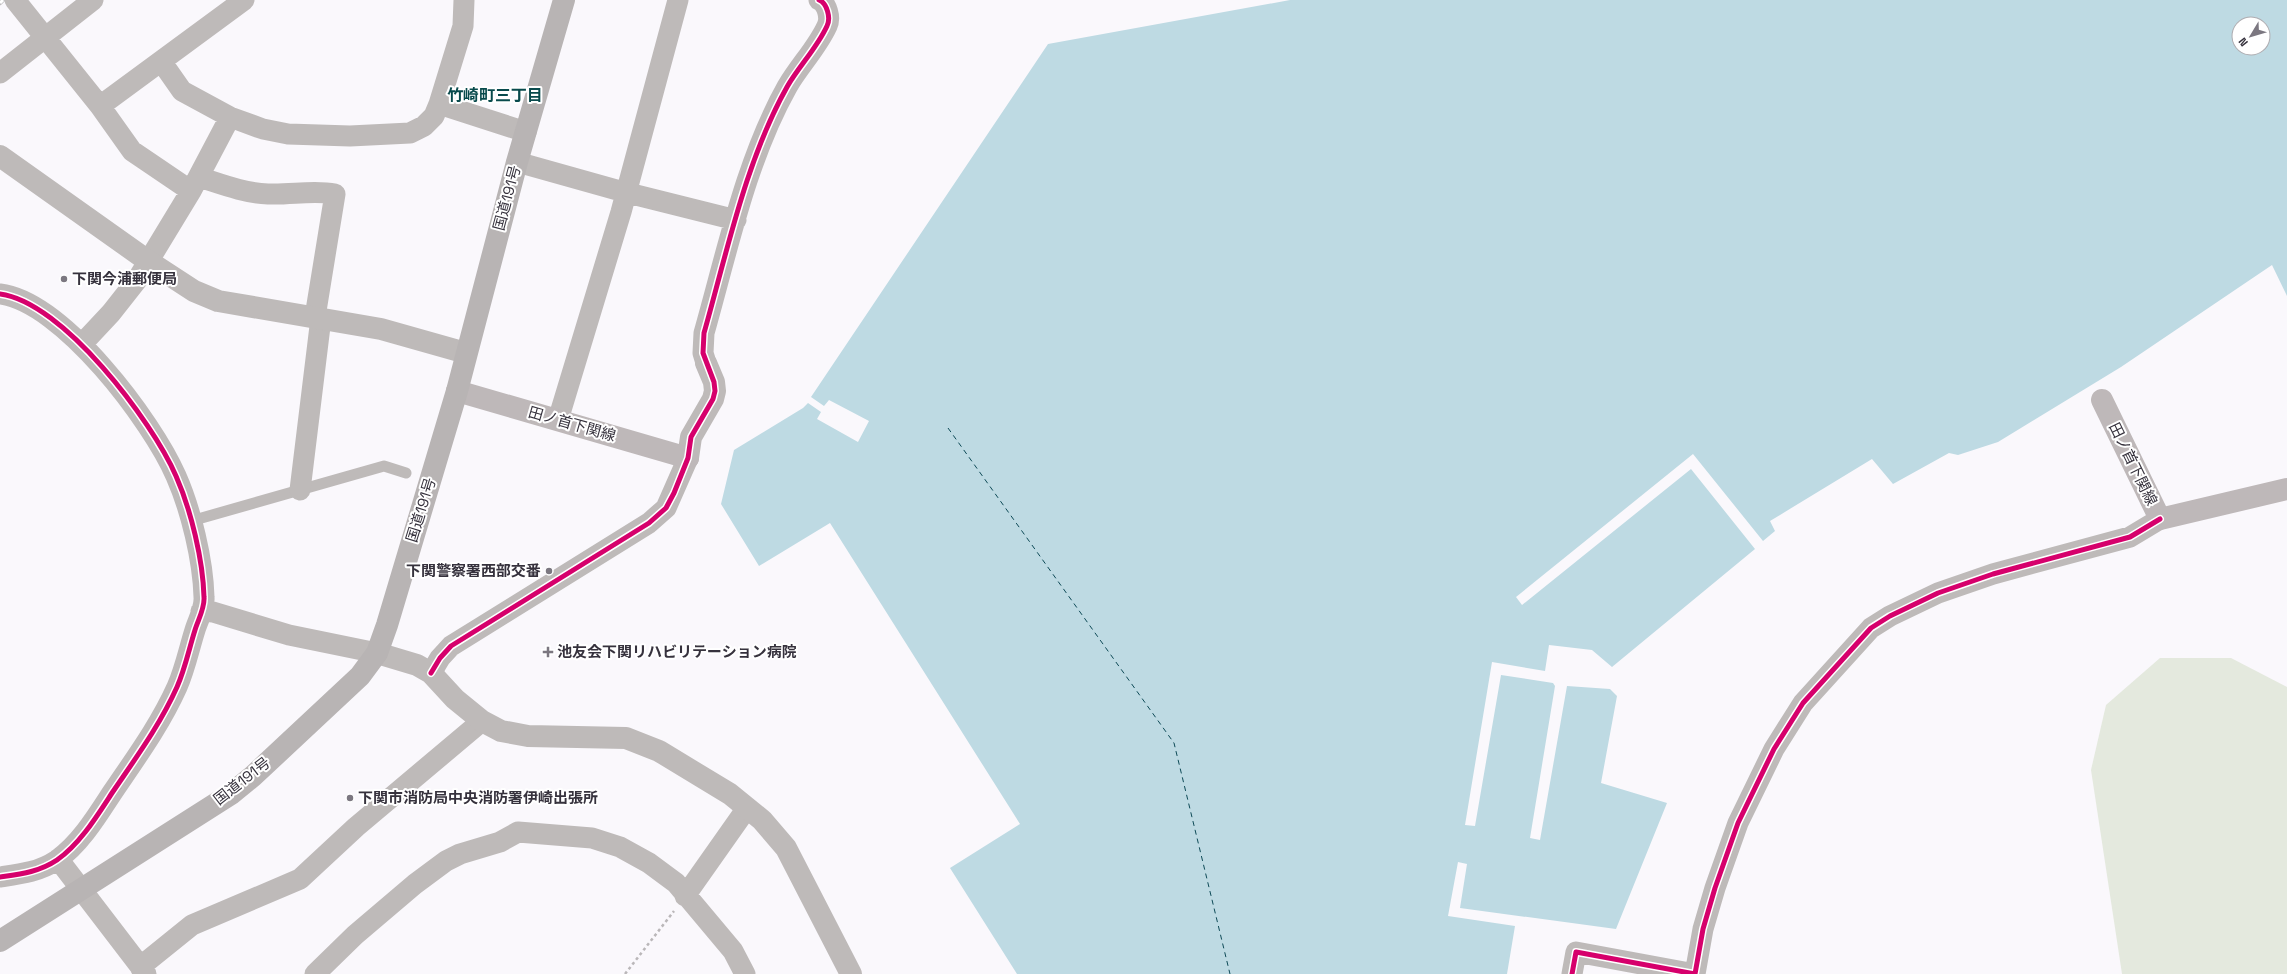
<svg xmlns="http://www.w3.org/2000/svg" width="2287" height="974" font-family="'Space Grotesk','Noto Sans JP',sans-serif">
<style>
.green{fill:#e4e9de}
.water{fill:#bedae3;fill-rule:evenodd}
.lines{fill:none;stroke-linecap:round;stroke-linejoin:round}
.ferry{stroke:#0e4a57;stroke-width:1;stroke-dasharray:5 4;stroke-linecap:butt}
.path{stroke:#bab7b9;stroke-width:2.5;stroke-dasharray:3 3;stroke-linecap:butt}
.service{stroke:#bebab9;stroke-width:11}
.minor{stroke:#bebab9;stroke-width:21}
.tertiary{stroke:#bebab9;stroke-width:22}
.secondary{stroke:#beb8b9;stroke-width:22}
.trunk{stroke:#b8b4b4;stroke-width:22}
.rail-casing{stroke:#bebcbd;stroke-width:4.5}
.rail{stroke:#fff;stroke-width:3;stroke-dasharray:9;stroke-linecap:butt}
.cycleway-casing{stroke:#fff;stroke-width:8}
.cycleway{stroke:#d6006c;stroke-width:5}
.poi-dot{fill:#7b7780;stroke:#fff;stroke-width:1.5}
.labels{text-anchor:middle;stroke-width:4;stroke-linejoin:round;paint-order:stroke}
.street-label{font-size:15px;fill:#36323d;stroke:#fff}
.poi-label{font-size:15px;font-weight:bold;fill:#36323d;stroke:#fff;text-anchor:start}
.neighbourhood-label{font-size:16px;font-weight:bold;fill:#084a4c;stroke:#fff}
</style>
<rect width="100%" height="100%" fill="#faf8fc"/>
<path class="green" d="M2160,658H2231L2287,687V974H2122L2091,770L2106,705Z"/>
<path class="water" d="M1290,0H2287V296L2272,265L2121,367L1998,442L1958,455L1949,453L1893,484L1872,459L1770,521L1775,531L1763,541L1693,454L1516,597L1522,605L1691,469L1755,549L1612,667L1592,650L1549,645L1545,671L1492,662L1465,825L1475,826L1501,675L1553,683L1555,686L1530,838L1540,840L1567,686L1610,689L1617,696L1601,783L1667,803L1616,929L1460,908L1467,864L1458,862L1448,916L1515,926L1507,974H1017L950,868L1020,824L830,523L759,566L721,504L734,450L803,408L808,403L821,412L817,419L858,442L869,421L829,400L824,406L811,397L1048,44ZM2239,24H2263V48H2239Z"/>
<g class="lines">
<path class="ferry" d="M948,428L1174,743L1230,974"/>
<path class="path" d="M625,974L674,911"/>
<path class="service" d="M191,521L384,466L406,473"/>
<path class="minor" d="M15,0L100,106L132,151L191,191
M161,61L182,91L230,117L263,129L288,134L350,136L410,133L424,126L434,116L439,104L463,26L464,0
M0,73L93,0
M439,104L526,132
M100,106L244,0
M517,162L624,192L736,220
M199,177C221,184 244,193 268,194C291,195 313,190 335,194L315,317
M0,294C63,302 152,421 176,476C191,510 203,560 204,597C205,608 198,620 195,630C189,649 185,669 177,687C160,725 135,759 112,793C97,816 80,844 57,860C39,872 21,874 0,877
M82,344L111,313L137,280L191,191L230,117
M706,363L703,353L704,333C727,252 746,160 787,87C799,66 817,48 827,26C831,18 827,3 819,0
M558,420L621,212L678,0
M300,490L321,318
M201,611L213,612L289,635L377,653
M431,673L440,658L451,646L649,523L666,508L688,458
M58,859L146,974
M685,896L747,808
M140,967L192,925L300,879L356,827L482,721
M315,974L355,935L415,884L446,861L460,854L500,842L518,832L592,838L620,847L649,863L676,883L733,951L745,974
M1572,974L1576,952L1695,974L1703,929L1715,888L1738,823L1774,749L1803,703L1871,628L1890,616L1938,593L1993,574L2130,537L2160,519"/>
<path class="tertiary" d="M0,156L148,261L194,291L218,301L381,329L466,353
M688,458L691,437L713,399L715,391L714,382L706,363
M377,653L417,665L431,673L455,699L482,721L501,731L528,736L626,738L659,751L730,794L762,820L786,848L851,974"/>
<path class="secondary" d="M457,391L688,458
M2102,400L2160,519L2287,489"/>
<path class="trunk" d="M0,941L231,794L253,776L360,676L377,653L387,625L457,391L517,162L564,0"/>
<defs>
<path id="rail" d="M0,3L3,0"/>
</defs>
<use href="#rail" class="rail-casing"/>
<use href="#rail" class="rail"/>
<defs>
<path id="cycleway" d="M0,294C63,302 152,421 176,476C191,510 203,560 204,597C205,608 198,620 195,630C189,649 185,669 177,687C160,725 135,759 112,793C97,816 80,844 57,860C39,872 21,874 0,877
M431,673L440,658L451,646L649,523L666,508L674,493L688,458L691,437L713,399L715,391L714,382L703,353L704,333C727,252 746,160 787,87C799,66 817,48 827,26C831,18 827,3 819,0
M1572,974L1576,952L1695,974L1703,929L1715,888L1738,823L1774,749L1803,703L1871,628L1890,616L1938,593L1993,574L2130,537L2160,519"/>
</defs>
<use href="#cycleway" class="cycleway-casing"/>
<use href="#cycleway" class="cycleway"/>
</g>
<g class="poi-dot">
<circle cx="64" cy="279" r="4"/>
<circle cx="549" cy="571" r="4"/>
<path d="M546 646h4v4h4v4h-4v4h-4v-4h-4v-4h4z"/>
<circle cx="350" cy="798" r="4"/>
</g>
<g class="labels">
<g class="street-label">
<text transform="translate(507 198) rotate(-75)" y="5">国道191号</text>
<text transform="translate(572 424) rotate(16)" y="5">田ノ首下関線</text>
<text transform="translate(2133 464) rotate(64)" y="5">田ノ首下関線</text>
<text transform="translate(421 510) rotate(-73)" y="5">国道191号</text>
<text transform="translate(242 781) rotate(-38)" y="5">国道191号</text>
</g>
<g class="poi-label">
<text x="72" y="284">下関今浦郵便局</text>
<text x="541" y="576" text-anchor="end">下関警察署西部交番</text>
<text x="557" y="657">池友会下関リハビリテーション病院</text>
<text x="358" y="803">下関市消防局中央消防署伊崎出張所</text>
</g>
<g class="neighbourhood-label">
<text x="495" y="101">竹崎町三丁目</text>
</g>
</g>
<g transform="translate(2251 36) rotate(232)"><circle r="19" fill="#ffffff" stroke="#afadb1"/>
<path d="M0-3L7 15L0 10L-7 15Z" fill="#7b7780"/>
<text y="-6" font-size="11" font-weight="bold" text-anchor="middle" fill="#36323d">N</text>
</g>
</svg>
